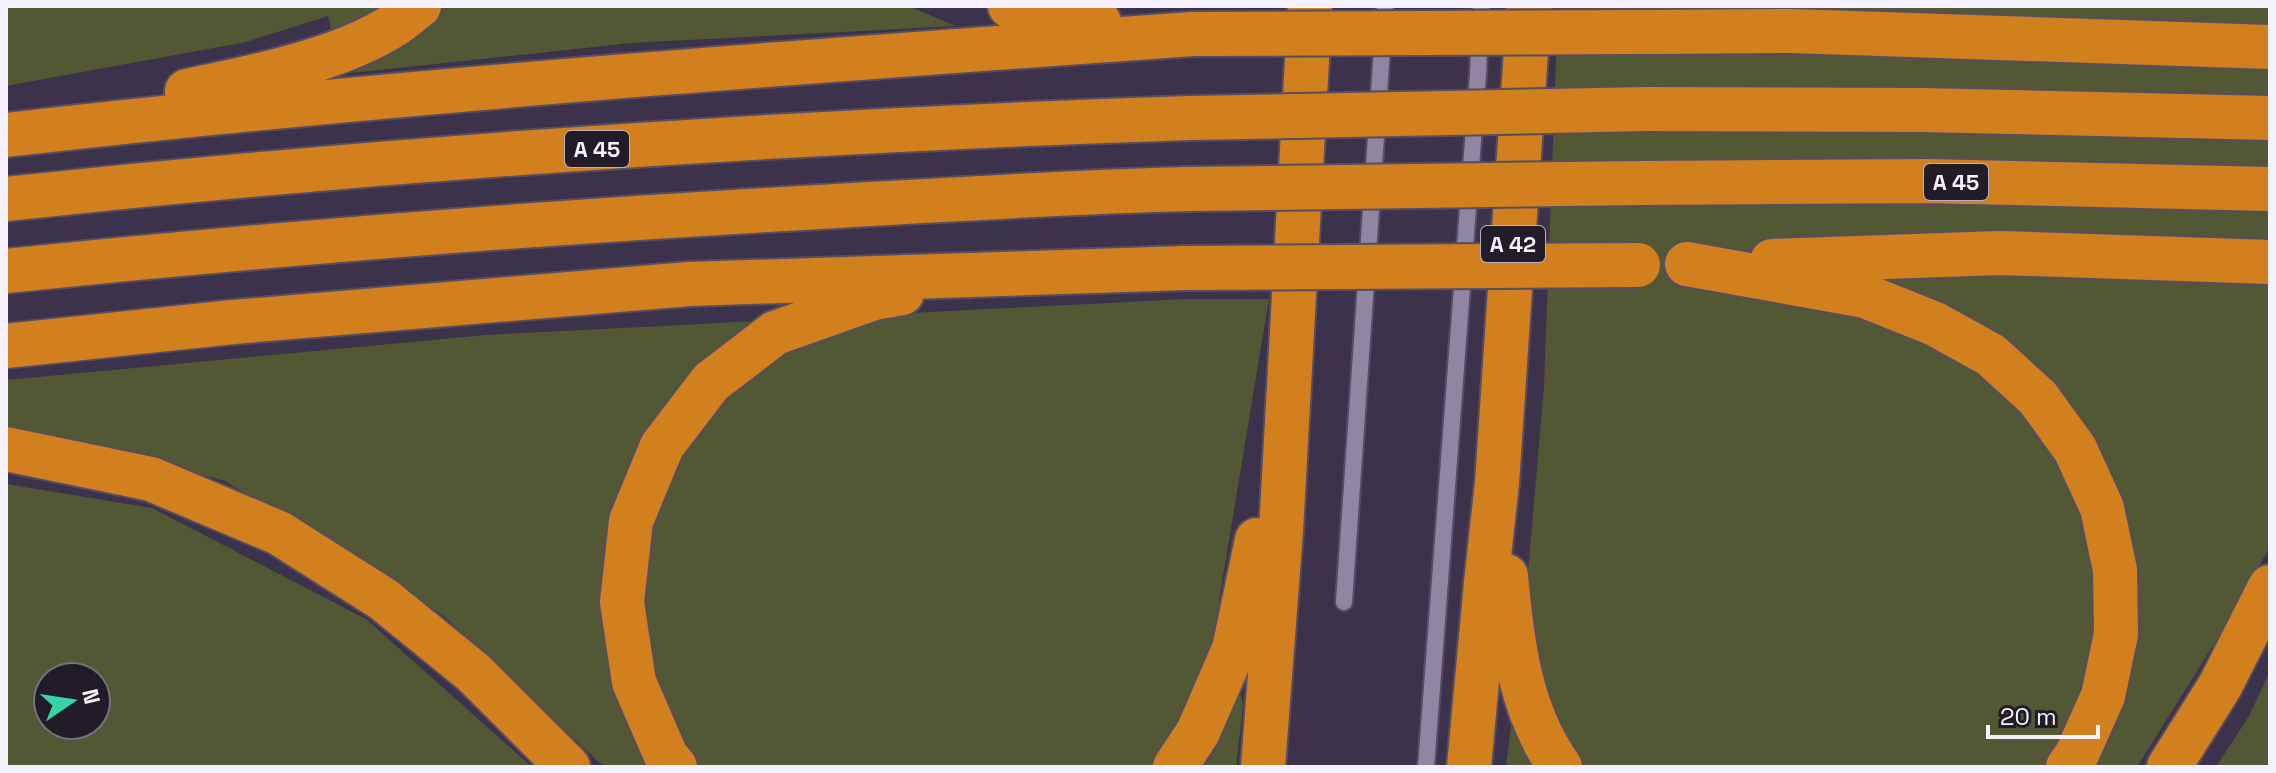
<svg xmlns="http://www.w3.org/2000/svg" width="2276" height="773" font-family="'Space Grotesk',sans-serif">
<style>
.green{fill:#515833;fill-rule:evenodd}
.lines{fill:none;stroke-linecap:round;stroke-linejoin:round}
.service-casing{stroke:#564d62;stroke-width:20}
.motorway-casing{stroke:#564d62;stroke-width:48}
.service{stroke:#9085a3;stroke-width:16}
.motorway{stroke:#d2801d;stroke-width:44}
.motorway-bridge-casing{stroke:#564d62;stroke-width:48;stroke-linecap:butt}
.motorway-bridge{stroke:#d2801d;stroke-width:44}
.labels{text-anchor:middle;stroke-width:6;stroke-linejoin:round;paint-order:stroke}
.shield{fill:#211c28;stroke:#b6b1be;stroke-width:2}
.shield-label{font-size:22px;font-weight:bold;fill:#f6f1ff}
</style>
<rect width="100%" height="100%" fill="#3c324c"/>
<path class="green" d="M6,6H909L955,26L631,43L341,74L328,16L246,42L6,86Z
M1558,6H2270V546L2241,601L2137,767H1506L1523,631L1544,386Z
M1185,299H1269L1219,601L1243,705L1236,767H604L443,615L225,481L28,430L6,428V380L486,335Z
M6,484L152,508L366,619L532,767H6ZM96,677V725H48V677Z
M2270,671V767H2216L2249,716Z"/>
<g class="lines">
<defs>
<path id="service" d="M1344,602L1385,6
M1426,767L1478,74L1481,6"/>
<path id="motorway" d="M1010,6L1041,15L1099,22
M1650,32L1791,31L2270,47
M187,91C252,77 338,61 394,25C403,19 411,12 419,6
M1647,109L1923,110L2270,118
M6,135C401,90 797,62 1193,34
M1643,183L1925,181L2270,189
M6,199C399,157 795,131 1190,118
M1772,261L2000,253L2270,262
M1687,264L1865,296L1935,324L1991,355L2038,398L2075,449L2102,508L2115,570L2116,634L2103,696L2077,754L2068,767
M6,271C277,243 548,222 819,207C942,200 1065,192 1188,189
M6,346L233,322L689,284L1185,268
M6,449L151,479L279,533L383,599L474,673L568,767
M1506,576C1512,642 1520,711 1560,767
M675,767L666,756L634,682L622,602L631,521L662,446L711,382L775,333L874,298L902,293
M1175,767L1198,732L1234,649L1257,540
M1263,767L1281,531L1310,6
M1469,767L1486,583L1497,483L1529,6
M2169,767L2220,686L2270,587"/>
</defs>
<use href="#service" class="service-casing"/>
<use href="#motorway" class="motorway-casing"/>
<use href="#service" class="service"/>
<use href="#motorway" class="motorway"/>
<defs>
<path id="motorway-bridge" d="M1193,34L1650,32
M1190,118L1647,109
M1188,189L1643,183
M1185,268L1638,265"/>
</defs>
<use href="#motorway-bridge" class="motorway-bridge-casing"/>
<use href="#motorway-bridge" class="motorway-bridge"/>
</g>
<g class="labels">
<g class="shield">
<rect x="565" y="131" width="64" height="36" rx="6"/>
<rect x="1924" y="164" width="64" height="36" rx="6"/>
<rect x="1481" y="226" width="64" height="36" rx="6"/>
</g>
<g class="shield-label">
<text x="597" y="157">A 45</text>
<text x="1956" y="190">A 45</text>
<text x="1513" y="252">A 42</text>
</g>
</g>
<rect width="2276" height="773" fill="none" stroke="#f6f1ff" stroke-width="16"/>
<g transform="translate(72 701) rotate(77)"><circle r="38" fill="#211c28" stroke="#76717e" stroke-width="2"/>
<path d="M0-6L14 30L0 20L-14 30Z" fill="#37d4a6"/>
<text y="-12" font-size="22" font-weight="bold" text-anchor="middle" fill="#f6f1ff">N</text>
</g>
<path d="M1988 725v12h110v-12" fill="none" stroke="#f6f1ff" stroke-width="4"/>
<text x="2000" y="725" font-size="24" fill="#f6f1ff" stroke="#211c28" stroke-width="6" paint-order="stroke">20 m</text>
</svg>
